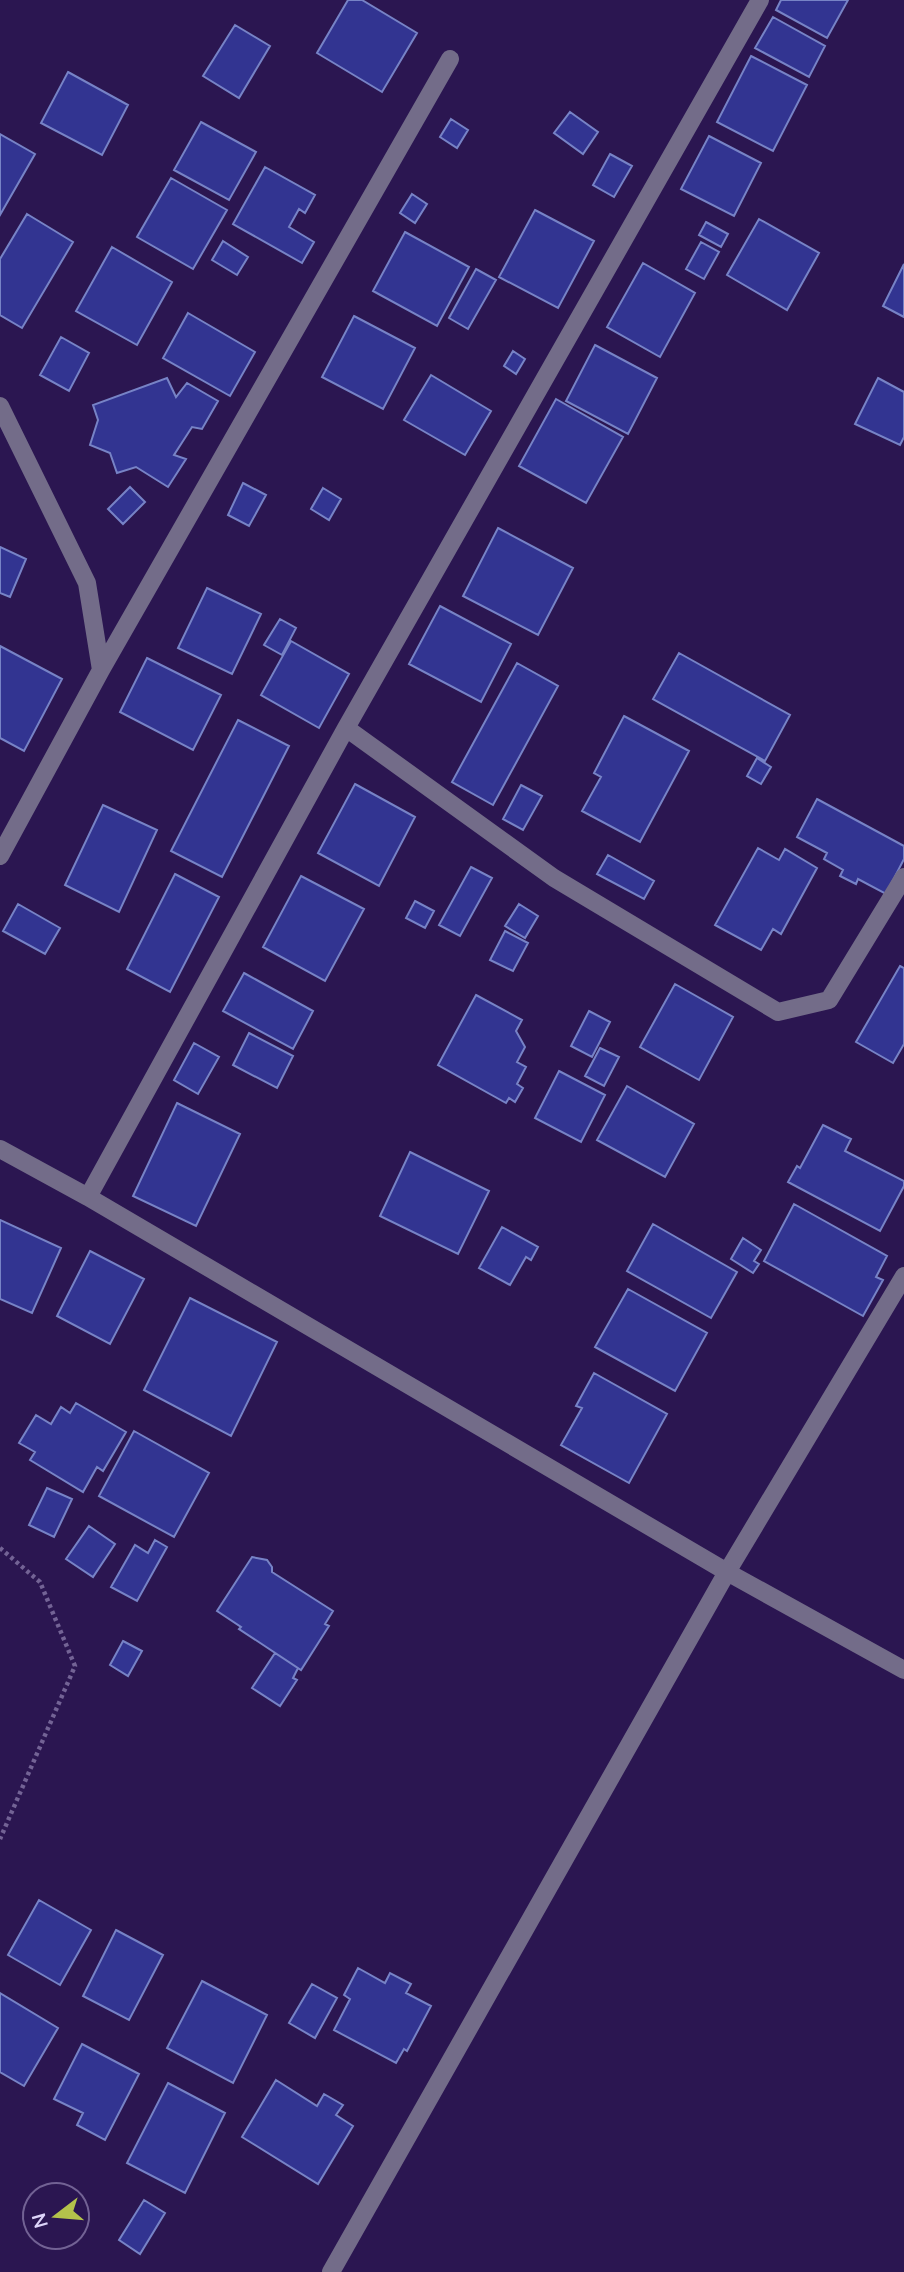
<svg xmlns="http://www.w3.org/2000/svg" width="904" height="2272" font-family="Mulish,sans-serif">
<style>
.building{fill:#323491;stroke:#7783c6;stroke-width:2}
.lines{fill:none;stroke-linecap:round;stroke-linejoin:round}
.path{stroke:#736395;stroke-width:4.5;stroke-dasharray:3.5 3.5;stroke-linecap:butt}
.minor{stroke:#736c89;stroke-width:18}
</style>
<rect width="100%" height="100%" fill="#2b1651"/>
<path class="building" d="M348,0H362L417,33L382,92L317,53Z
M781,0H848L827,38L776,10Z
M773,17L825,46L809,77L755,48Z
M235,25L270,46L239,98L203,76Z
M751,56L807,85L773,151L717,122Z
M68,72L128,105L102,155L41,123Z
M570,112L598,132L583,154L554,133Z
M451,119L468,130L457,148L440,137Z
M201,122L256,152L229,200L174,170Z
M0,134L35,154L0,215Z
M709,136L761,163L734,216L681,189Z
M610,154L632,166L614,197L593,185Z
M265,167L315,195L305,213L299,209L289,227L314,242L302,263L233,224Z
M171,178L227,210L193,269L137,237Z
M412,194L427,204L415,223L400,213Z
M535,210L594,241L558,308L499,277Z
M27,214L73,242L22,328L0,315V259Z
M759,219L819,253L787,310L727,275Z
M706,222L728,234L721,247L699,235Z
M405,232L469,267L437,326L373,291Z
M223,241L248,257L237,275L212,260Z
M701,242L719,252L704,279L686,269Z
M112,247L172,282L137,345L76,311Z
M643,263L695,293L660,357L607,327Z
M904,264V317L883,306Z
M476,269L496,280L468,329L449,318Z
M188,313L255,352L230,396L163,358Z
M354,316L415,348L383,409L322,377Z
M61,337L89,353L69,391L40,375Z
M595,345L657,378L628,434L566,401Z
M513,351L525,359L516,374L504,366Z
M431,375L491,411L465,455L404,420Z
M167,378L176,397L187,383L218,401L202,429L192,427L174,455L186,459L168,487L136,467L117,473L110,453L90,445L98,420L93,405Z
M878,378L904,392V437L900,445L855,424Z
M556,399L623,437L586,503L519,466Z
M243,483L266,495L249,526L228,515Z
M130,487L145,502L123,524L108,509Z
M323,488L341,499L329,520L311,509Z
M498,528L573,568L538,635L463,596Z
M0,547L26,559L10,597L0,593Z
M207,588L261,614L232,674L178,648Z
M440,606L511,644L481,702L409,664Z
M280,619L296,628L282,655L264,645Z
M291,641L349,674L319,728L261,695Z
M0,646L62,679L24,751L0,738Z
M679,653L790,715L765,761L653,699Z
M147,658L221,695L193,750L120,712Z
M517,663L558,686L493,805L452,782Z
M624,716L689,751L640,842L582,811L601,777L594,773Z
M238,720L289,746L222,877L171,851Z
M757,758L771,767L761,784L747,776Z
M355,784L415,817L379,886L318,853Z
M521,785L542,796L523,830L503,819Z
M817,799L904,846V859L886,894L858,879L856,884L840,876L843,870L824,859L827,853L797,837Z
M103,805L157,830L119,912L65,885Z
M758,848L779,860L785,849L817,868L781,934L773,929L761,950L715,925Z
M608,855L654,881L644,899L597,874Z
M471,867L492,878L460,936L439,925Z
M175,874L219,897L170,992L127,969Z
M301,876L364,909L325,981L263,947Z
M415,901L434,911L425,928L406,918Z
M18,904L60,928L45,954L3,931Z
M519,904L538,916L525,938L505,926Z
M505,931L528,943L513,971L490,960Z
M900,966L904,968V1044L893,1063L856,1042Z
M244,973L313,1011L293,1049L223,1011Z
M675,984L733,1017L699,1080L640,1047Z
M476,995L522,1020L516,1031L525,1047L517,1062L526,1067L517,1084L523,1088L515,1102L509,1098L506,1103L438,1065Z
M589,1011L610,1022L592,1057L571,1046Z
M249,1033L293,1056L277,1088L233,1065Z
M194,1043L219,1057L198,1094L174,1080Z
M600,1048L619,1057L604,1086L585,1076Z
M559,1071L605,1095L581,1142L535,1118Z
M627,1086L694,1124L665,1177L597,1140Z
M177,1103L240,1134L196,1226L133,1196Z
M823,1125L851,1139L845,1151L904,1181V1186L880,1231L788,1182L797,1166L800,1168Z
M410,1152L489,1191L458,1254L380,1216Z
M794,1204L887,1256L876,1277L883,1280L863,1316L764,1261Z
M0,1220L61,1248L32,1313L0,1299Z
M653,1224L737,1272L711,1318L627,1271Z
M502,1227L538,1247L531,1260L526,1257L510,1285L479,1268Z
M743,1238L761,1250L754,1261L759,1264L753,1273L731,1259Z
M90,1251L144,1279L110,1344L57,1316Z
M628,1289L707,1333L675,1391L595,1347Z
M190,1298L277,1342L231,1436L144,1390Z
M594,1373L667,1414L629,1483L561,1445L582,1408L576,1406Z
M76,1403L126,1432L103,1471L97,1467L83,1492L30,1460L35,1452L19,1443L36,1415L51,1424L61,1407L70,1413Z
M134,1431L209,1473L174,1537L99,1496Z
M47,1488L72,1499L54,1537L29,1525Z
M89,1526L115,1544L93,1577L66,1559Z
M155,1540L167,1547L137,1601L111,1587L135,1545L148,1553Z
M252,1557L267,1560L272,1567V1572L333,1611L325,1624L329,1626L301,1670L239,1629L241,1627L217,1611Z
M123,1641L142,1651L128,1676L110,1665Z
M275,1653L298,1668L293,1678L297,1680L280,1706L252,1688Z
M39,1900L91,1930L60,1985L8,1955Z
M116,1930L163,1955L129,2020L83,1996Z
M358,1968L385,1983L390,1973L411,1984L406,1993L431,2006L407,2051L404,2049L396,2063L334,2030L350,1999L344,1995Z
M202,1981L267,2015L233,2083L167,2048Z
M312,1984L337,1998L315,2038L289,2023Z
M0,1993L58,2028L24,2086L0,2072Z
M82,2044L139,2074L105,2140L77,2125L83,2113L54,2099Z
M276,2080L317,2106L324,2094L343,2105L336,2115L353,2126L318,2184L242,2137Z
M168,2083L225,2113L185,2193L127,2163Z
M144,2200L165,2213L140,2254L119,2240Z"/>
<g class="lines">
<path class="path" d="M0,1548L40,1582L75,1666L0,1839"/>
<path class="minor" d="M0,406L87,583L101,670
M346,728L554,878L778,1012L829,1000L904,877
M0,856L101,670L450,59
M0,1149L88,1197L727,1572L904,1670
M88,1197L346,728L760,0
M331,2272L727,1572L904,1276"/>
</g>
<g transform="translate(56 2216) rotate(254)"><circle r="33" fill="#2b1651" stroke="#726294" stroke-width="2"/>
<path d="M0-5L12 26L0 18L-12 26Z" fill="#b4c24b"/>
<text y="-10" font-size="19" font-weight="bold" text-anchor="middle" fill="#ddd4f9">N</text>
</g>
</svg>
